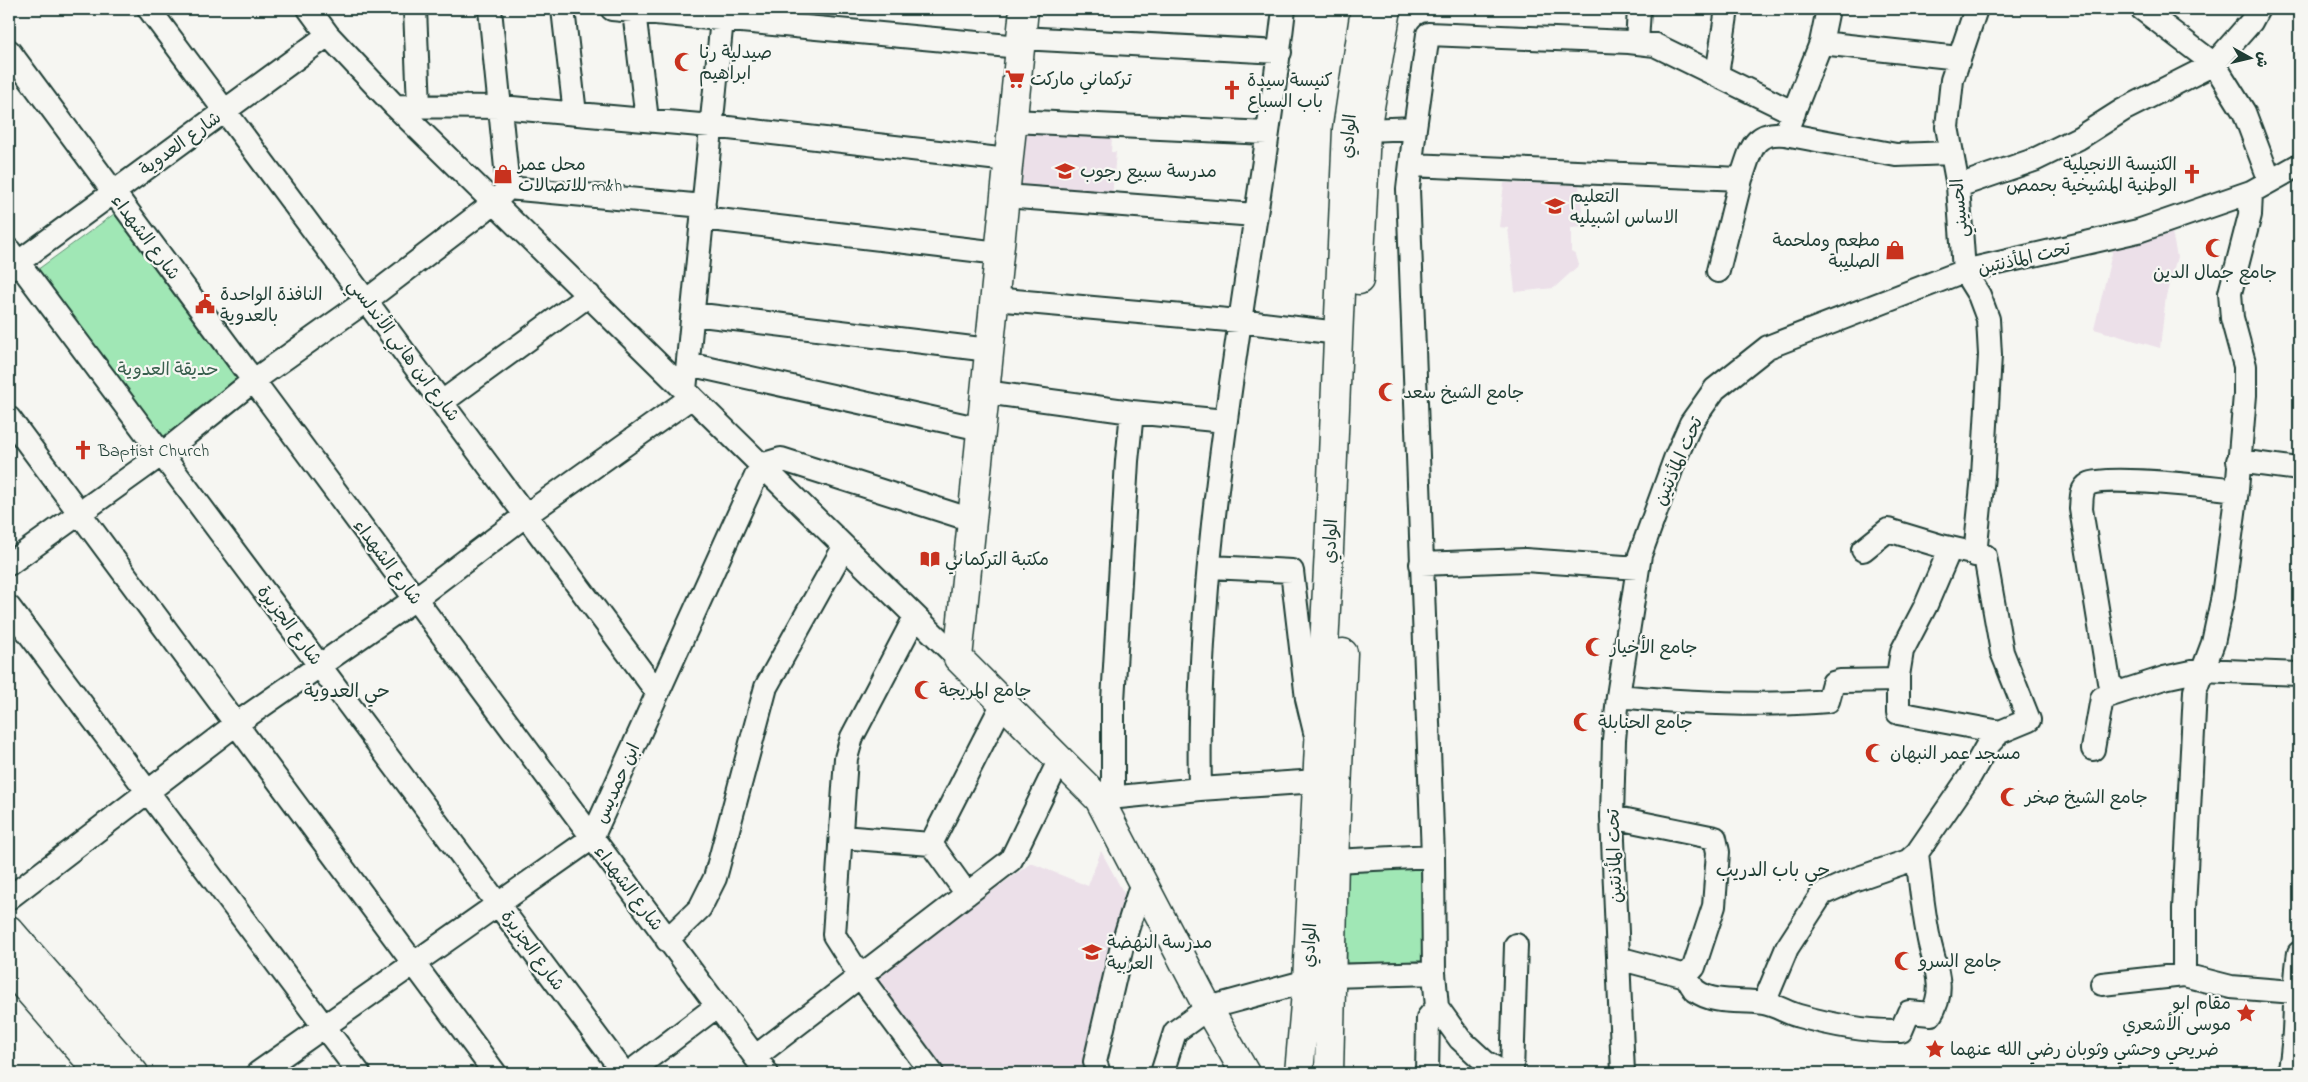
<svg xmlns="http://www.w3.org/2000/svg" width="2308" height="1082" font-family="'Indie Flower','Playpen Sans Arabic',sans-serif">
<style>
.built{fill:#ece0e9}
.green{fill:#a0e7b5;stroke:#609274}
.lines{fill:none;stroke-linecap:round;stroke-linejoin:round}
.minor-casing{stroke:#1f3d34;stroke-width:26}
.major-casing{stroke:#1f3d34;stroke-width:31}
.highway-casing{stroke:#1f3d34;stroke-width:31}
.minor{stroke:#f6f6f2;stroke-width:22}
.major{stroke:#f6f6f2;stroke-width:28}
.highway{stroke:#f6f6f2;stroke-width:28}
.labels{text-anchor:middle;stroke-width:4.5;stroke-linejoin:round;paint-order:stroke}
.poi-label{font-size:18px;fill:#1f3d34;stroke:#f6f6f2;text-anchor:start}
.street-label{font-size:18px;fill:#1f3d34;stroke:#f6f6f2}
.park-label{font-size:18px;fill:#395f4e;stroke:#f6f6f2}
.neighbourhood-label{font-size:19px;fill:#1f3d34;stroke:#f6f6f2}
</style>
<rect width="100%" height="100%" fill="#f6f6f2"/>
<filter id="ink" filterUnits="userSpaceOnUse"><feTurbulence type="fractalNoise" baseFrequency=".02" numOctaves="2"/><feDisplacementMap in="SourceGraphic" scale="10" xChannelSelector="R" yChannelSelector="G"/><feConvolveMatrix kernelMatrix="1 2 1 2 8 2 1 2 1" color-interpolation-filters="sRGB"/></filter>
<g filter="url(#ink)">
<path class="built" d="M1020,128L1112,136L1111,152H1116L1112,198L1015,189Z
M1504,183L1579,185L1584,227L1571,228V252L1576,255L1579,265L1554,288L1515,292L1508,228L1499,227Z
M2172,232L2177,257L2166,296L2160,348L2094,329L2113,249Z
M1101,851L1127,899L1090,1073H945L874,977L1031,863L1088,886Z"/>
<path class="green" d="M114,214L240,384L163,446L37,270Z
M1422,866L1425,963H1347L1346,869Z"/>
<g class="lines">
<defs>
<path id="minor" d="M149,9L657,692
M309,9L328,35L395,106L958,658
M415,9L419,106
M563,9L575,114
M612,9L1020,47
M2142,9L2214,64L2244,112L2270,181
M634,11L647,120
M1021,38L1280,52
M1637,43L1639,9
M1821,43L1828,9
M9,51L767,1073
M1717,75L1727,9
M395,106L501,107L711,126L1008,160
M1012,121L1267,133
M1415,128L1428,34L1629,42L1655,45L1794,113
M1952,153L1896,155L1785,134L1821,43L1959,58
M1411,165L1741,179C1751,152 1751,131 1785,134
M1958,186L2034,160L2079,138L2123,110L2214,64L2251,22L2258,9
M508,188L704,206
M1005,196L1255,215
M702,218L999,253
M9,250L624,1073
M9,269L328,35
M1718,271L1741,179
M994,299L1239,321L1338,333
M693,314L989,350
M688,364L981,429
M685,390L723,9
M985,392L1132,412
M442,402L589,295
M9,418L495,1073
M2238,461L2299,469
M1863,550L1888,530L1941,546L1985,556L2002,652L2029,720L2000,732L1898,713V676L1902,651L1926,605L1950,549
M1975,555L1983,476L1990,355L1988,319L1979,295L1964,271L1958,186L1947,127L1952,80L1976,9
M9,564L162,454L253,381L367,300L495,202L508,188L490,9
M1421,564L1525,560L1638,568
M1210,567L1292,571L1307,699L1315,732
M9,607L359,1073
M915,617L852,737L846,758L834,935L860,976L932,1073
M2118,692L2109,682L2081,509C2082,500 2080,489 2089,484C2106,475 2212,487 2237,490
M1618,696C1688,703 1758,707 1828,701L1833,683L1840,681L1898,680
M2093,749L2102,698L2164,678L2201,670L2299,674
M1200,789C1194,526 1255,268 1284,9
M1113,797V701L1127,461L1132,412L1225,421
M1099,799L1200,789L1317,781
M1612,817L1715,838L1718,852L1714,906L1694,967L1686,976
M841,837L931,844
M1433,856L1434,973L1437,1007L1460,1039L1485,1062L1504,1073
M1334,861L1433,856L1408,189L1415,128L1366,130
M967,894L931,844L1003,703
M9,898L236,724L415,599L526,515L692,397
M667,940L700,908L715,878L766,687L844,547
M1618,958L1686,976C1689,980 1692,988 1696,991C1715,1005 1743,999 1763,1003C1776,1005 1787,1013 1799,1016C1832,1025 1867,1032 1901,1031L1909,1012L1931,1014C1947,990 1934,964 1929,940C1923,911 1920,882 1917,853
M2184,975V909L2195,691L2213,643L2223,596L2237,490L2245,395V366L2232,318L2230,293L2250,215L2251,192
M2102,984L2184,975L2231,987L2295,992
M1764,1003L1787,948L1822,894L1853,880L1908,861L1917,853L1970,776L1987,746L2000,732
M755,1057L1011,860L1059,761
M258,1073L592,838L761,465L781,459L972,520
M629,1073L717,1006
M1099,1073L1095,1062L1122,946L1142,882
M1162,1073L1175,1032L1208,1008L1307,981L1331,976L1434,973
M1427,1073L1428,1018L1437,1007
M1512,1073L1516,945
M1623,1073L1612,817L1614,740L1618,696L1640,555L1675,459L1691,423L1715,389L1768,347L1964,271L2138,231L2251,192L2299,165
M2289,1073C2298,1033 2292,993 2299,953"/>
<path id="major" d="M1024,9L958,658L1099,799L1208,1008L1245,1073
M1359,280L1366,130L1387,9
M1299,1073L1307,981L1329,549L1347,129L1365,9
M1329,1073L1334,861L1343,653"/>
<path id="highway" d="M9,930L134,1073
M9,968L100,1073"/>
</defs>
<use href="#minor" class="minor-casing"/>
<use href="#major" class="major-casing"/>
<use href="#highway" class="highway-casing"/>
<use href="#minor" class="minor"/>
<use href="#major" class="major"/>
<use href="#highway" class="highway"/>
</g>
</g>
<defs>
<symbol id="mosque-bare" viewBox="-9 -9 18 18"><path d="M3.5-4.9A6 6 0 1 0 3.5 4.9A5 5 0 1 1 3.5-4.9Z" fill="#c8321e" stroke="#f6f6f2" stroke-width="2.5" paint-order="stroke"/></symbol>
<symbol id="supermarket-bare" viewBox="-9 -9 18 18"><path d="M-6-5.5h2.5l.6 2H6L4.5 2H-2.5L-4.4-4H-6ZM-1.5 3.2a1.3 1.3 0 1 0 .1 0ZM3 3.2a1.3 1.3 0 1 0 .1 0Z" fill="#c8321e" stroke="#f6f6f2" stroke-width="2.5" paint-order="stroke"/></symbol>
<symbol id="church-bare" viewBox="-9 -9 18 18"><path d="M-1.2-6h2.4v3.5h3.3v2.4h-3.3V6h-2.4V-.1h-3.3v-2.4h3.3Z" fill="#c8321e" stroke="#f6f6f2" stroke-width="2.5" paint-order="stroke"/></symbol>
<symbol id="school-bare" viewBox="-9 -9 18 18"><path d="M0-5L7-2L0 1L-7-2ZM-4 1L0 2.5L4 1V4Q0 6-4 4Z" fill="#c8321e" stroke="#f6f6f2" stroke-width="2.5" paint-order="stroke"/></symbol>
<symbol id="shop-bare" viewBox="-9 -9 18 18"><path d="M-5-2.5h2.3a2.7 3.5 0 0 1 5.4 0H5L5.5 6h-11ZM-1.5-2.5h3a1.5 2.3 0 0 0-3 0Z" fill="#c8321e" stroke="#f6f6f2" stroke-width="2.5" paint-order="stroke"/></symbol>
<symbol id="civic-bare" viewBox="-9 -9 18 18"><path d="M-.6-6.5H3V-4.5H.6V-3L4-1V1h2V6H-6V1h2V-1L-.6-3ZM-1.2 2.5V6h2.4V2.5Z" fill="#c8321e" stroke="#f6f6f2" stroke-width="2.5" paint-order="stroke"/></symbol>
<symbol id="library-bare" viewBox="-9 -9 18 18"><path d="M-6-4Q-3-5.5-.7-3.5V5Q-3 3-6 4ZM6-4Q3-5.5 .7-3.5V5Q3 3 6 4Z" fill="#c8321e" stroke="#f6f6f2" stroke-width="2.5" paint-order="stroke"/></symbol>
<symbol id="sight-bare" viewBox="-9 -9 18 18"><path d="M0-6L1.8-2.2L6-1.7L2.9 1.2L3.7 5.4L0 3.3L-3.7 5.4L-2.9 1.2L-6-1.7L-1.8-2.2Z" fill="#c8321e" stroke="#f6f6f2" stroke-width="2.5" paint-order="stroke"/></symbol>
</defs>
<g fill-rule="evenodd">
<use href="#mosque-bare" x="670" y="48" width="28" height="28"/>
<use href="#supermarket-bare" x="1001" y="65" width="28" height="28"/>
<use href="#church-bare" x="1218" y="76" width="28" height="28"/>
<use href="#school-bare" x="1051" y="157" width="28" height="28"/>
<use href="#shop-bare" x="489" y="160" width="28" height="28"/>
<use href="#church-bare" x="2178" y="160" width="28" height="28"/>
<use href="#school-bare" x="1541" y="192" width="28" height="28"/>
<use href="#mosque-bare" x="2201" y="234" width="28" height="28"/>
<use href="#shop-bare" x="1881" y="236" width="28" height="28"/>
<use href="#civic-bare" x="191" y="290" width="28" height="28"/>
<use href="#mosque-bare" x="1374" y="378" width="28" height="28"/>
<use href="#church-bare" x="69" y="436" width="28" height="28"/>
<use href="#library-bare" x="916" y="545" width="28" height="28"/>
<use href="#mosque-bare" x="1581" y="633" width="28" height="28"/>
<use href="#mosque-bare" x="910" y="676" width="28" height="28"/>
<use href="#mosque-bare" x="1569" y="708" width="28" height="28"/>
<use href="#mosque-bare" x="1861" y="739" width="28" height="28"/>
<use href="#mosque-bare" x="1996" y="783" width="28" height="28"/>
<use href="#school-bare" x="1078" y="938" width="28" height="28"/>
<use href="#mosque-bare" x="1890" y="947" width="28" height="28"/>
<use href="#sight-bare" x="2232" y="999" width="28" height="28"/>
<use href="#sight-bare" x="1921" y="1035" width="28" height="28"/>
</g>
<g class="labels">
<g class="poi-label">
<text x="699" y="58">صيدلية رنا<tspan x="699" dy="21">ابراهيم</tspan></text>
<text x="1030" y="85">تركماني ماركت</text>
<text x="1247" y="86">كنيسة سيدة<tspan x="1247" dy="21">باب السباع</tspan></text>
<text x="518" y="170">محل عمر<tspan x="518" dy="21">للاتصالات m&amp;h</tspan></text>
<text x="2177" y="170" text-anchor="end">الكنيسة الانجيلية<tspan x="2177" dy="21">الوطنية المشيخية بحمص</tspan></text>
<text x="1080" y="177">مدرسة سبيع رجوب</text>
<text x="1570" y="202">التعلیم<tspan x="1570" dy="21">الاساس اشبیلیه</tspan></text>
<text x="1880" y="246" text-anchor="end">مطعم وملحمة<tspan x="1880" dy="21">الصليبة</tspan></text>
<text x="2215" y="278" text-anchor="middle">جامع جمال الدين</text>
<text x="220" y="300">النافذة الواحدة<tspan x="220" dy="21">بالعدوية</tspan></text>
<text x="1403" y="398">جامع الشيخ سعد</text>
<text x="98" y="456">Baptist Church</text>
<text x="945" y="565">مكتبة التركماني</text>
<text x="1610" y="653">جامع الأخيار</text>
<text x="939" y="696">جامع المريجة</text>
<text x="1598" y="728">جامع الحنابلة</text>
<text x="1890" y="759">مسجد عمر النبهان</text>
<text x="2025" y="803">جامع الشيخ صخر</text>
<text x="1107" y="948">مدرسة النهضة<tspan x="1107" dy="21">العربية</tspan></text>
<text x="1919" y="967">جامع السرو</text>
<text x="2231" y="1009" text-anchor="end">مقام ابو<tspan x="2231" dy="21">موسى الأشعري</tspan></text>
<text x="1950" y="1055">ضريحي وحشي وثوبان رضي الله عنهما</text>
</g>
<g class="street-label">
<text transform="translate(1348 136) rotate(-85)" y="6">الوادي</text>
<text transform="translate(180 143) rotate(-36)" y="6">شارع العدوية</text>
<text transform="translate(1959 208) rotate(-95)" y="6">الحسيني</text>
<text transform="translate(146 237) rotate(53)" y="6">شارع الشهداء</text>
<text transform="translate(2024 258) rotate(-13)" y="6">تحت المأذنتين</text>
<text transform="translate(404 350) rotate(53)" y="6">شارع ابن هاني الأندلسي</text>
<text transform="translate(1678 461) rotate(-66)" y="6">تحت المأذنتين</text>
<text transform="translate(1330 541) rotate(-87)" y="6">الوادي</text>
<text transform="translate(388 562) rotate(53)" y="6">شارع الشهداء</text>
<text transform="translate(290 625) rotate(53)" y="6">شارع الجزيرة</text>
<text transform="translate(617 783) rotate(-66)" y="6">ابن حمديس</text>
<text transform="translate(1614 856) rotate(-92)" y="6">تحت المأذنتين</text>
<text transform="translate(629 888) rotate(53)" y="6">شارع الشهداء</text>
<text transform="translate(1309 945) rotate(-87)" y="6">الوادي</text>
<text transform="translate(533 950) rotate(54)" y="6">شارع الجزيرة</text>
</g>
<g class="park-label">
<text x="168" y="375">حديقة العدوية</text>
</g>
<g class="neighbourhood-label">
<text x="347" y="697">حي العدوية</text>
<text x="1773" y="876">حي باب الدريب</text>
</g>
</g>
<rect width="2308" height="1082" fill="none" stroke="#f6f6f2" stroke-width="30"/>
<rect x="15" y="15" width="2278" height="1052" fill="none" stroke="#1f3d34" stroke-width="2" filter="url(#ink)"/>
<g transform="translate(2250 58) rotate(98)" stroke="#f6f6f2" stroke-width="4" paint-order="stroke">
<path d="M0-4L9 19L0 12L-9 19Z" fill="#1f3d34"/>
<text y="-8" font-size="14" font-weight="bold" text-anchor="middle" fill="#1f3d34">ش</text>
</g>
</svg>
